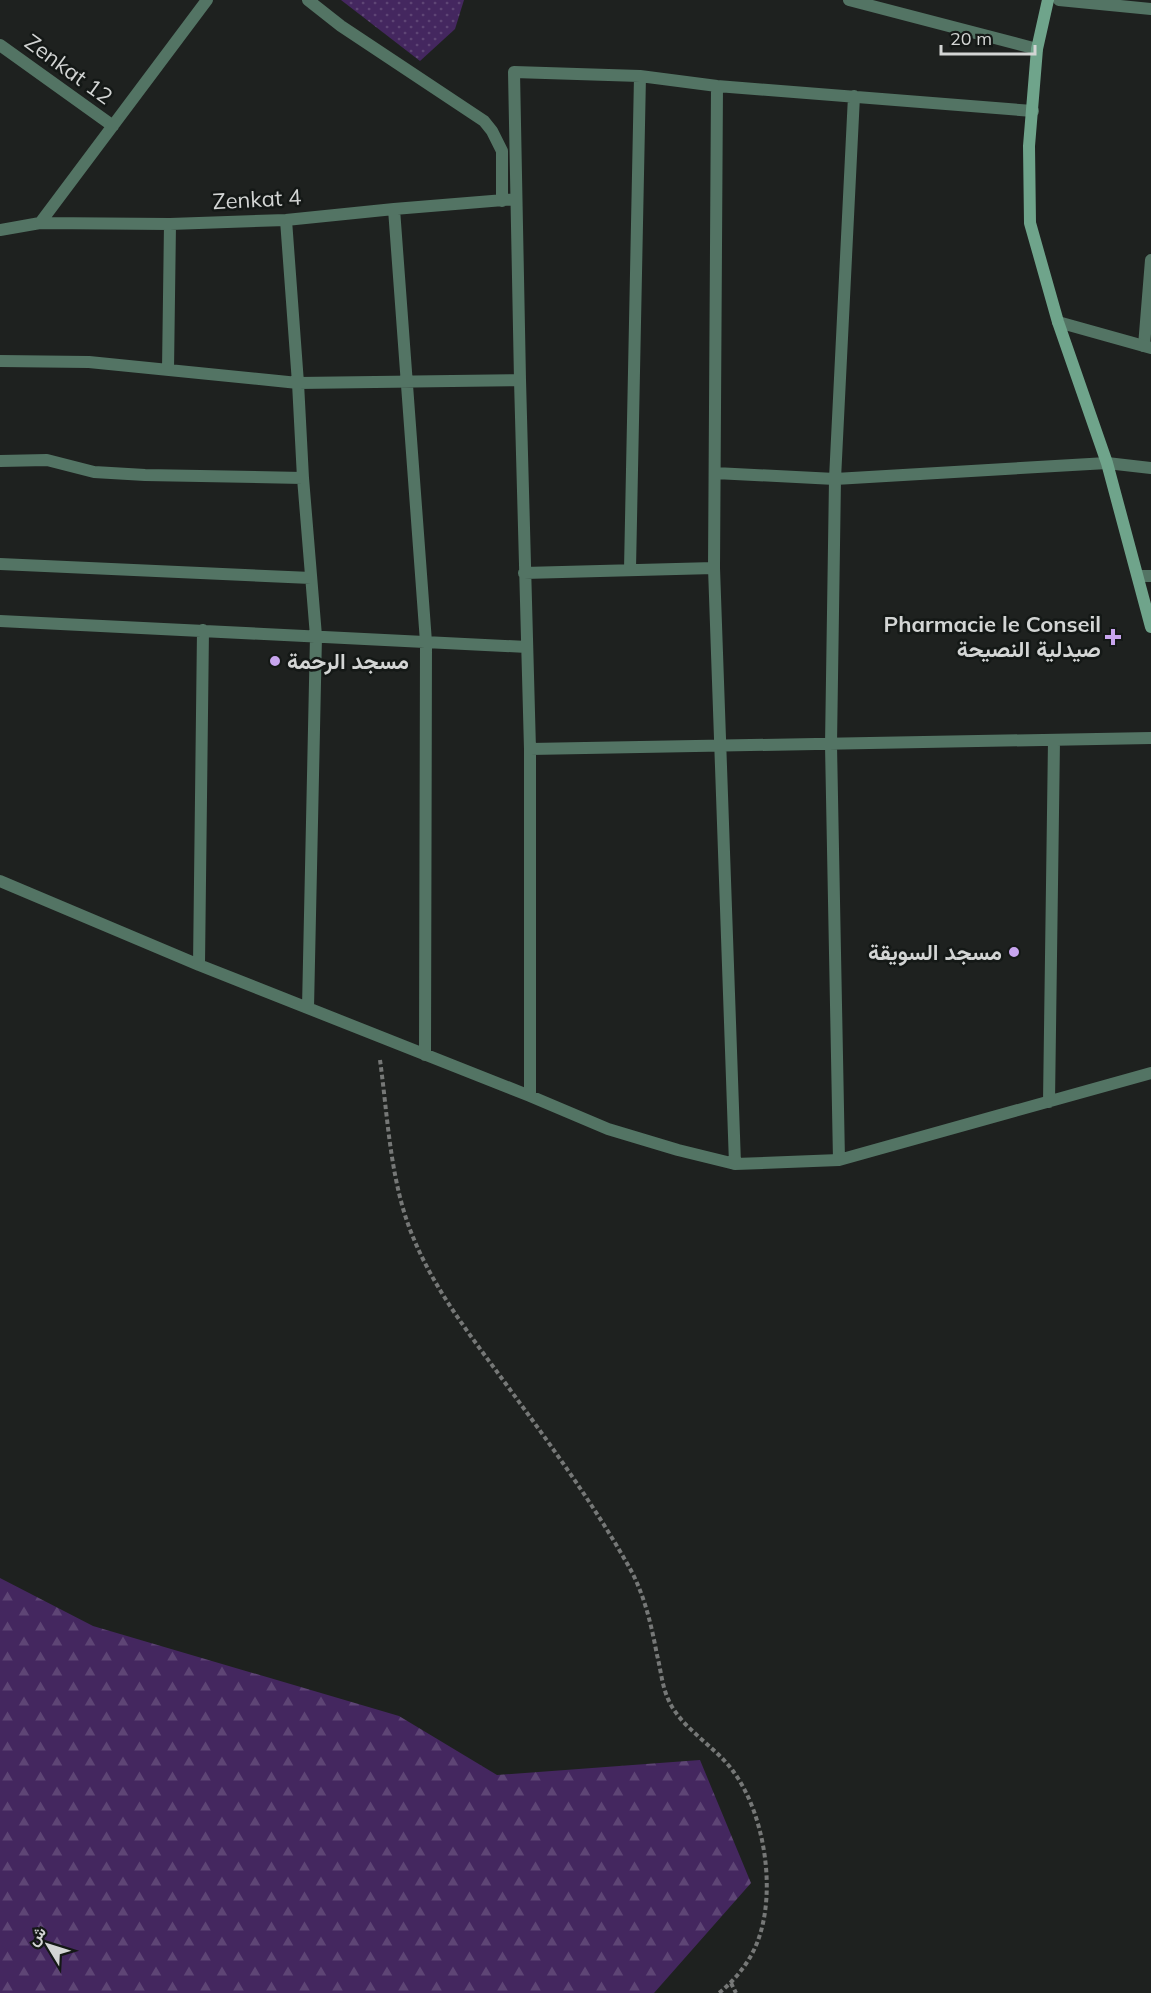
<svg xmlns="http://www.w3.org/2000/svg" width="1151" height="1993" font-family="Mulish,Vazirmatn,sans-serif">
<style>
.forest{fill:url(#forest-firs)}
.park{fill:url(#park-dots)}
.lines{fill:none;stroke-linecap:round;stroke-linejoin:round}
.path{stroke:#767877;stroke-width:4;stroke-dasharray:4.5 3;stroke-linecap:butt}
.lane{stroke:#537464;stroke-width:12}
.street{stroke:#537464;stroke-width:12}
.secondary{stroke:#6fa48b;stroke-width:12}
.poi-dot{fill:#c8a5ee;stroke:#141816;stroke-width:2}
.labels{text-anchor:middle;stroke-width:5;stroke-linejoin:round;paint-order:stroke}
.street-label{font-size:22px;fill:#d3d5d4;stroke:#141816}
.poi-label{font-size:22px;font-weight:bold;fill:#d3d5d4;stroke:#141816;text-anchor:end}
</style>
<defs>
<pattern id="forest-firs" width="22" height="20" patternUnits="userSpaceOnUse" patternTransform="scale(1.5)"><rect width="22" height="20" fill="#44275f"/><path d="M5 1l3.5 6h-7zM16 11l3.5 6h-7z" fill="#5e4575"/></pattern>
<pattern id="park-dots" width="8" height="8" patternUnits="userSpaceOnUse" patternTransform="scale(1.5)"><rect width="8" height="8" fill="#44275f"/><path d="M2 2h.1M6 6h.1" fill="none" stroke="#5e4575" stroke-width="1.8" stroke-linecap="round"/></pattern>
</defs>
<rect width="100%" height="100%" fill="#1e211f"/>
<path class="forest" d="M0,1578L93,1626L399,1716L497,1775L700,1760L751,1883L654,1993H0Z"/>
<path class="park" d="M341,0H464L455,29L420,61Z"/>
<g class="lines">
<path class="path" d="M380,1060C388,1118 390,1182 413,1237C434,1289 470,1335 503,1380C547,1440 591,1500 628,1565C644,1593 651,1623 657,1655C661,1670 662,1687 669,1701C682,1729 715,1746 733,1771C765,1814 777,1893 757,1943C749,1963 735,1980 719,1993
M731,1983L736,1993"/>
<path class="lane" d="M1059,0L1151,9
M1144,346L1151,260"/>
<path class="street" d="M308,0L341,26L484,121L492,131L502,151V201
M849,0L1037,49
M0,45L113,126
M717,86L714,568L735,1164
M394,209L426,642L425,1055
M286,220L298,383L303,478L316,636L308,1008
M40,223L207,0
M0,230L40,223L170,224L286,220L394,209L516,199
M1058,322L1151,348
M0,361L89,362L298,383L520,380
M168,370L170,224
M0,461L47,460L94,472L145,475L303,478
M715,473L835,479L1107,463L1151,468
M0,564L311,578
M630,569L640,76
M524,573L714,568
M1138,576H1151
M0,621L527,647
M530,749L1151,738
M0,881L199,965L530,1096L608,1129L678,1150L735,1164L839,1160L1151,1073
M199,965L203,630
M530,1096V749L520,380L514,72L640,76L717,86L1033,111
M1049,1102L1054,740
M839,1160L831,745L835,479L854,96"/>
<path class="secondary" d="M1048,0L1037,49L1029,146L1030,223L1058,322L1107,463L1151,627"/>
</g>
<g class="poi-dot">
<path d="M1110 628h6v6h6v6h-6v6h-6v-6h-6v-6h6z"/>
<circle cx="275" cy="661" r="6"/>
<circle cx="1014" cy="952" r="6"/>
</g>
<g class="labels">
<g class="street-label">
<text transform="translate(69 69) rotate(36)" y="8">Zenkat 12</text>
<text transform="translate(257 199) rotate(-3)" y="8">Zenkat 4</text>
</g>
<g class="poi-label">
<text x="1101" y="632">Pharmacie le Conseil<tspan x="1101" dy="25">صيدلية النصيحة</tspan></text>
<text x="287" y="669" text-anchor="start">مسجد الرحمة</text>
<text x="1002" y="960">مسجد السويقة</text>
</g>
</g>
<g transform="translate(48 1945) rotate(308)" stroke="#141816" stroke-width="4.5" paint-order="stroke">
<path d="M0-4.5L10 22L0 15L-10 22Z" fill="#d3d5d4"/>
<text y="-9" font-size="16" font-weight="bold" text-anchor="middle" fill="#d3d5d4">ش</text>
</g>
<path d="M941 45v9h94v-9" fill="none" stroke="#d3d5d4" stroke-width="3"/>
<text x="950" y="45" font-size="18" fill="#d3d5d4" stroke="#141816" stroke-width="4.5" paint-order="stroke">20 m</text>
</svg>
